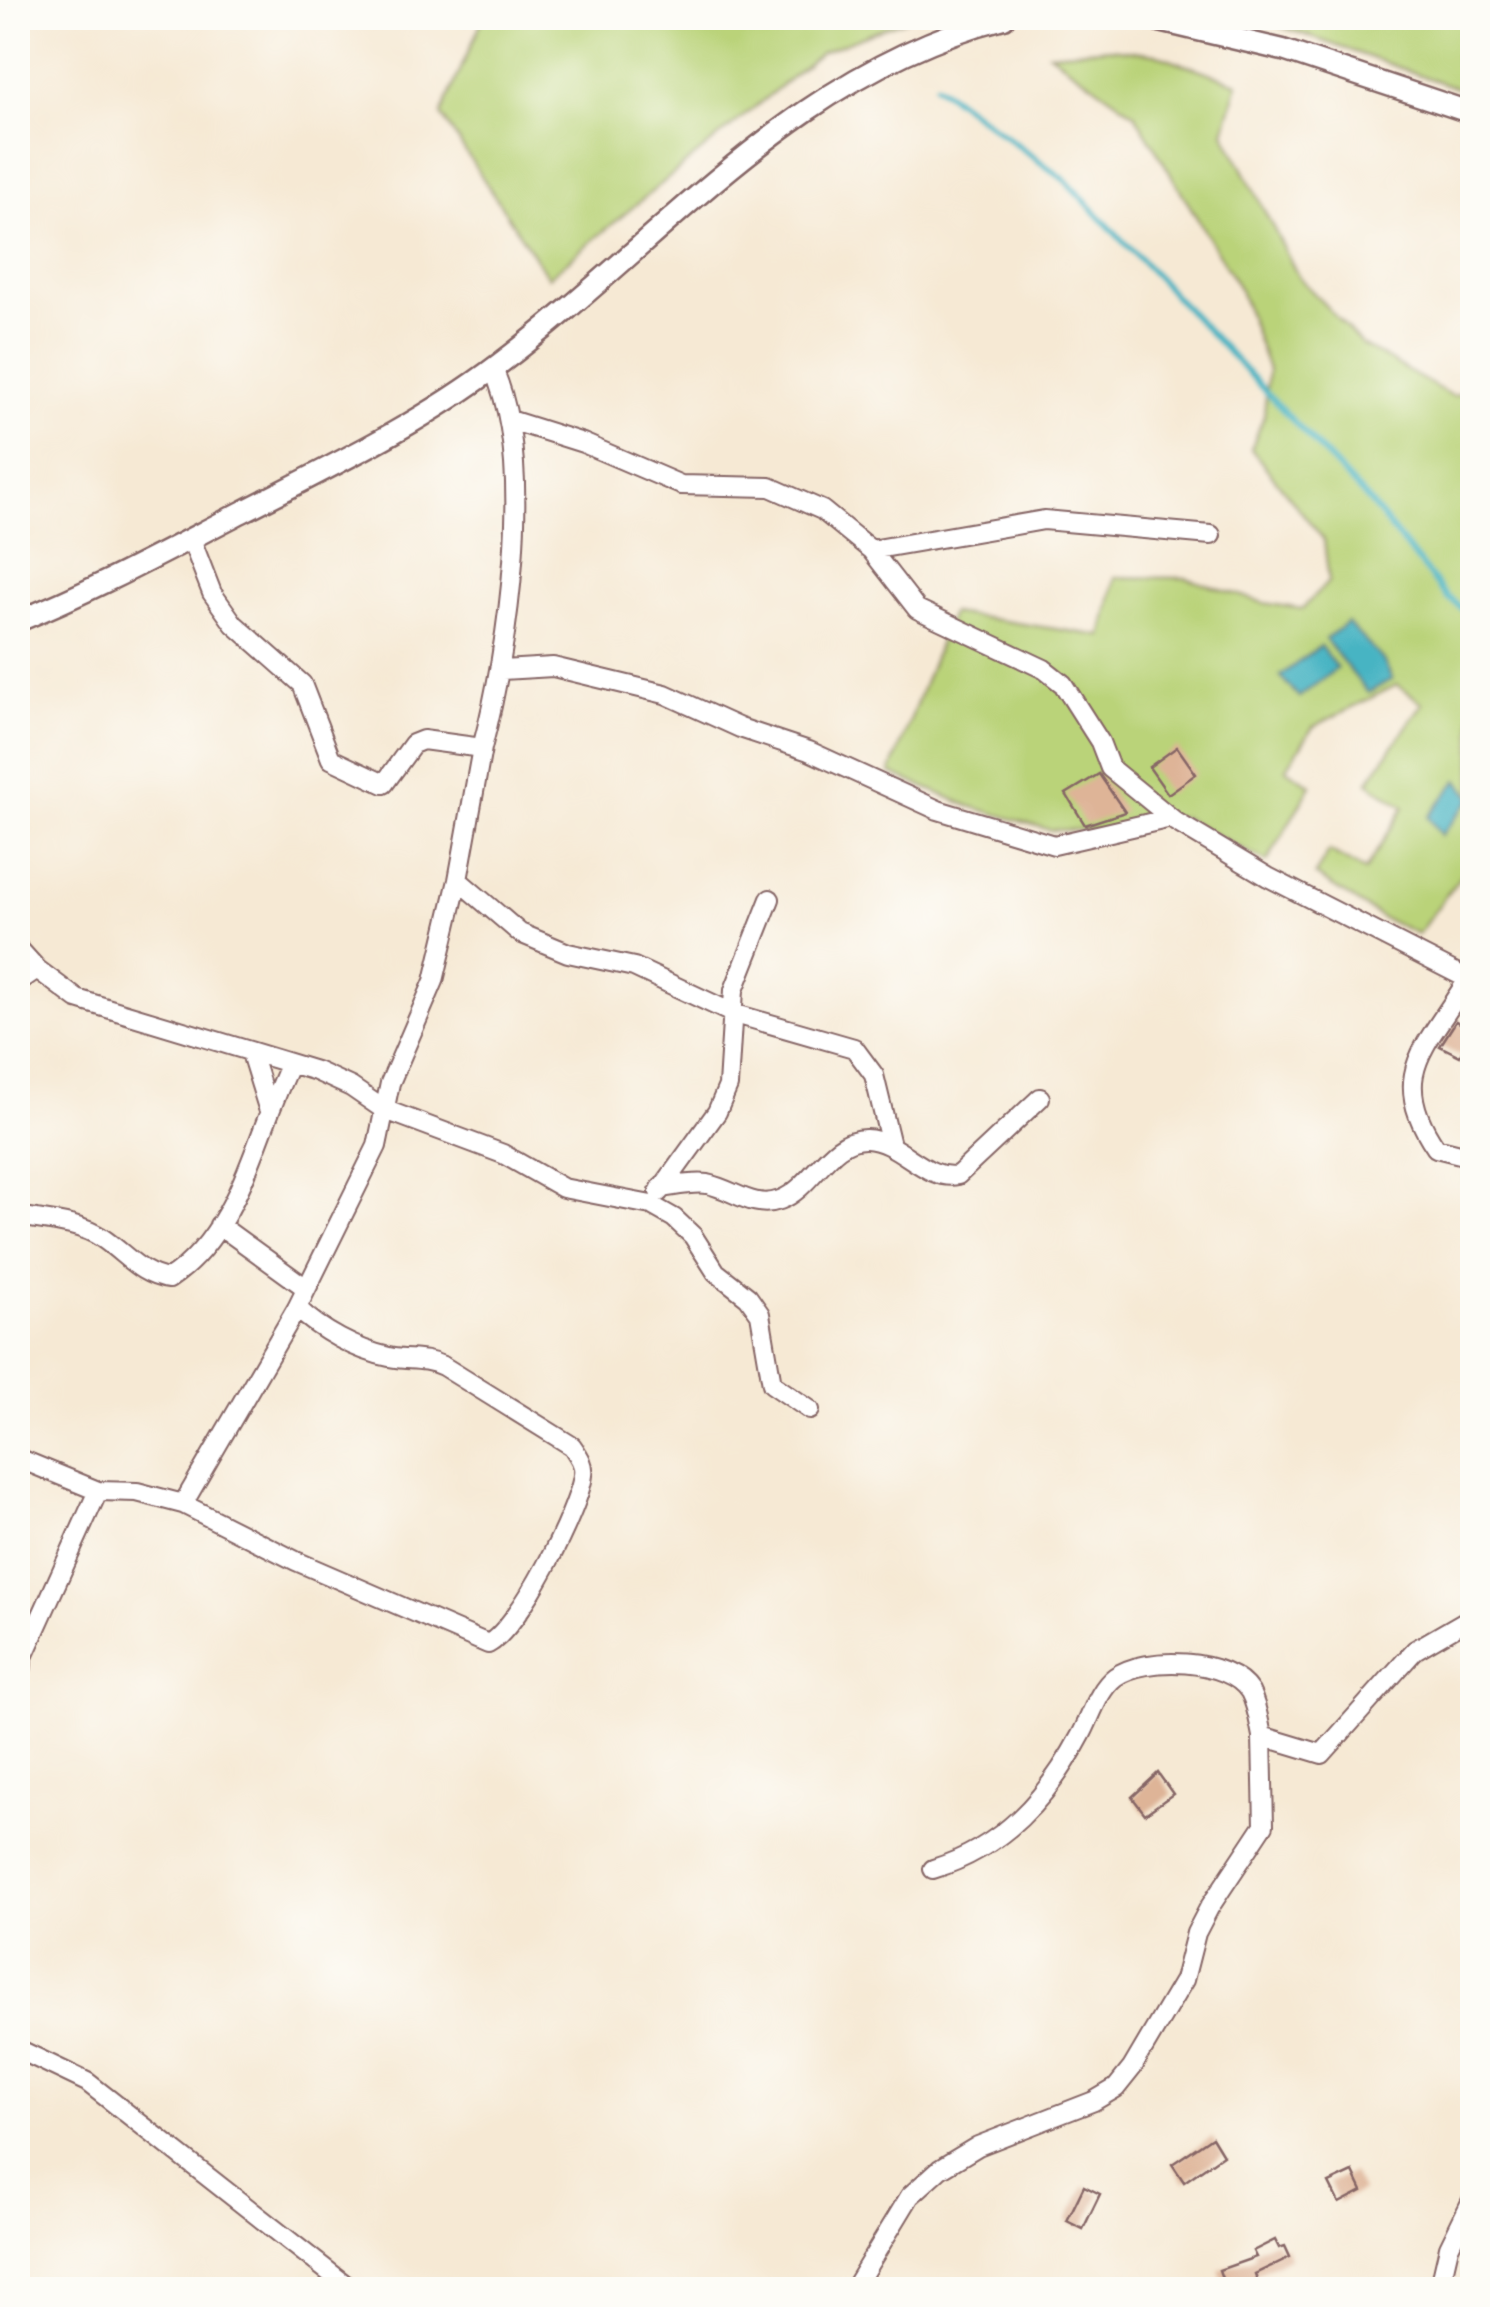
<svg xmlns="http://www.w3.org/2000/svg" width="1490" height="2307" font-family="'Comic Neue',sans-serif">
<style>
.green{fill:#bad379;stroke:#827952;stroke-width:2.5;fill-rule:evenodd}
.water{fill:#47b4c3;stroke:#486a77;stroke-width:2.5}
.lines{fill:none;stroke-linecap:round;stroke-linejoin:round}
.stream{stroke:#47b4c3;stroke-width:6}
.building{fill:#deb497}
.minor-casing{stroke:#866666;stroke-width:22}
.tertiary-casing{stroke:#866666;stroke-width:25}
.minor{stroke:#fff;stroke-width:18}
.tertiary{stroke:#fff;stroke-width:20}
</style>
<rect width="100%" height="100%" fill="#fdfcf7"/>
<filter id="ink" filterUnits="userSpaceOnUse"><feTurbulence type="fractalNoise" baseFrequency=".01" numOctaves="2"/><feDisplacementMap in="SourceGraphic" scale="20" xChannelSelector="R" yChannelSelector="G"/><feConvolveMatrix kernelMatrix="1 2 1 2 8 2 1 2 1" color-interpolation-filters="sRGB"/></filter>
<filter id="wash" filterUnits="userSpaceOnUse"><feTurbulence type="fractalNoise" baseFrequency=".0048" numOctaves="4" result="noise"/><feDisplacementMap in="SourceGraphic" scale="40" xChannelSelector="R" yChannelSelector="G"/><feGaussianBlur stdDeviation="2.25" result="paint"/><feColorMatrix in="noise" values="0 0 0 0 0 0 0 0 0 0 0 0 0 0 0 0 0 1.4 0 .05"/><feComposite in="paint" operator="in"/></filter>
<g filter="url(#wash)">
<rect width="100%" height="100%" fill="#f6e9d4"/>
<path class="green" d="M483,18H909L822,52L548,277L441,115Z
M1257,18H1472V92L1457,88Z
M1111,48L1156,54L1238,83L1224,132L1298,276L1362,345L1452,396L1472,390V860L1418,934L1382,918L1315,875L1329,851L1365,871L1404,807L1368,782L1423,703L1397,685L1313,727L1286,769L1311,785L1267,862L1182,817L1106,830H1050L969,806L890,773L951,613L1102,636L1115,577L1186,578L1264,603L1302,609L1329,581L1324,540L1251,449L1264,416L1268,370L1240,290L1135,114L1049,53ZM1347,623L1383,660L1392,678L1368,693Z"/>
<path class="water" d="M1347,623L1383,660L1392,679L1368,693L1325,639Z
M1320,646L1337,668L1299,697L1280,676Z
M1458,780L1472,798L1441,835L1428,817Z"/>
<g class="lines">
<path class="stream" d="M866,18L869,20
M936,85L1065,180L1368,500L1447,597L1472,616"/>
</g>
<g id="blocks">
<path class="building" d="M1177,747L1196,774L1168,794L1149,767Z
M1099,774L1125,812L1085,825L1066,794Z
M1456,1021L1472,1030L1460,1056L1440,1046Z
M1158,1773L1173,1794L1145,1814L1132,1797Z
M1212,2137L1223,2155L1184,2182L1172,2164Z
M1353,2172L1362,2191L1339,2203L1329,2183Z
M1084,2186L1100,2194L1083,2229L1067,2221Z
M1275,2240L1279,2248L1285,2246L1290,2257L1255,2274L1257,2280L1226,2290L1219,2270L1256,2257L1253,2251Z"/>
</g>
</g>
<g filter="url(#ink)">
<use href="#blocks" fill-opacity="0" stroke="#866666" stroke-width="2.5"/>
<g class="lines">
<defs>
<path id="minor" d="M510,420L583,443L681,485L770,487L822,510L871,550L917,609L1044,669L1063,684L1100,742L1110,768L1176,822L1268,877L1468,979C1428,1046 1385,1074 1436,1148L1472,1157
M191,539L212,593L234,624L302,684L331,759L384,784L413,744L423,740L482,748C508,649 536,463 493,369
M871,550L1044,520L1211,535
M502,670L553,667L665,694L740,728L809,751L938,810L1054,845L1171,818
M458,880L520,933L568,953L634,967L732,1013L854,1048L874,1075L891,1145
M18,948L37,969L77,999L316,1071L351,1087L383,1109L503,1154L563,1188L651,1205L674,1218L693,1236L716,1272L748,1297L760,1314L772,1384L810,1410
M18,982L37,969
M251,1053L268,1108
M661,1188C676,1186 692,1182 707,1184C733,1189 753,1210 780,1200C813,1188 829,1138 866,1139C900,1140 925,1182 958,1175L1040,1098
M659,1192L717,1112L728,1086L734,990L770,899
M18,1216C45,1221 78,1222 102,1238C126,1254 140,1275 169,1279C240,1232 255,1135 290,1064
M219,1225L306,1288
M18,1458L98,1491L137,1492L183,1504L296,1561L488,1644C519,1628 579,1510 583,1475C585,1464 578,1455 572,1446L443,1366C423,1357 409,1361 389,1357C356,1350 321,1331 297,1308
M183,1504L297,1308L377,1146L390,1083L434,981L458,880L482,748
M18,1694L23,1657L98,1491
M933,1869C1002,1848 1047,1799 1081,1735C1091,1717 1098,1690 1115,1677C1145,1655 1229,1658 1250,1692C1257,1705 1259,1722 1262,1736
M18,2049L87,2082L352,2290
M853,2290L910,2196L940,2169L978,2146L1094,2101L1116,2088L1132,2068L1184,1980L1196,1933L1209,1908L1264,1825L1262,1736L1322,1754L1415,1650L1472,1617
M1439,2290L1449,2247L1472,2200"/>
<path id="tertiary" d="M1147,18L1283,50L1472,113
M18,621C95,590 168,550 242,512C329,467 419,425 498,365C663,241 795,71 1004,18"/>
</defs>
<use href="#minor" class="minor-casing"/>
<use href="#tertiary" class="tertiary-casing"/>
<use href="#minor" class="minor"/>
<use href="#tertiary" class="tertiary"/>
</g>
</g>
<rect width="1490" height="2307" fill="none" stroke="#fdfcf7" stroke-width="60"/>
</svg>
